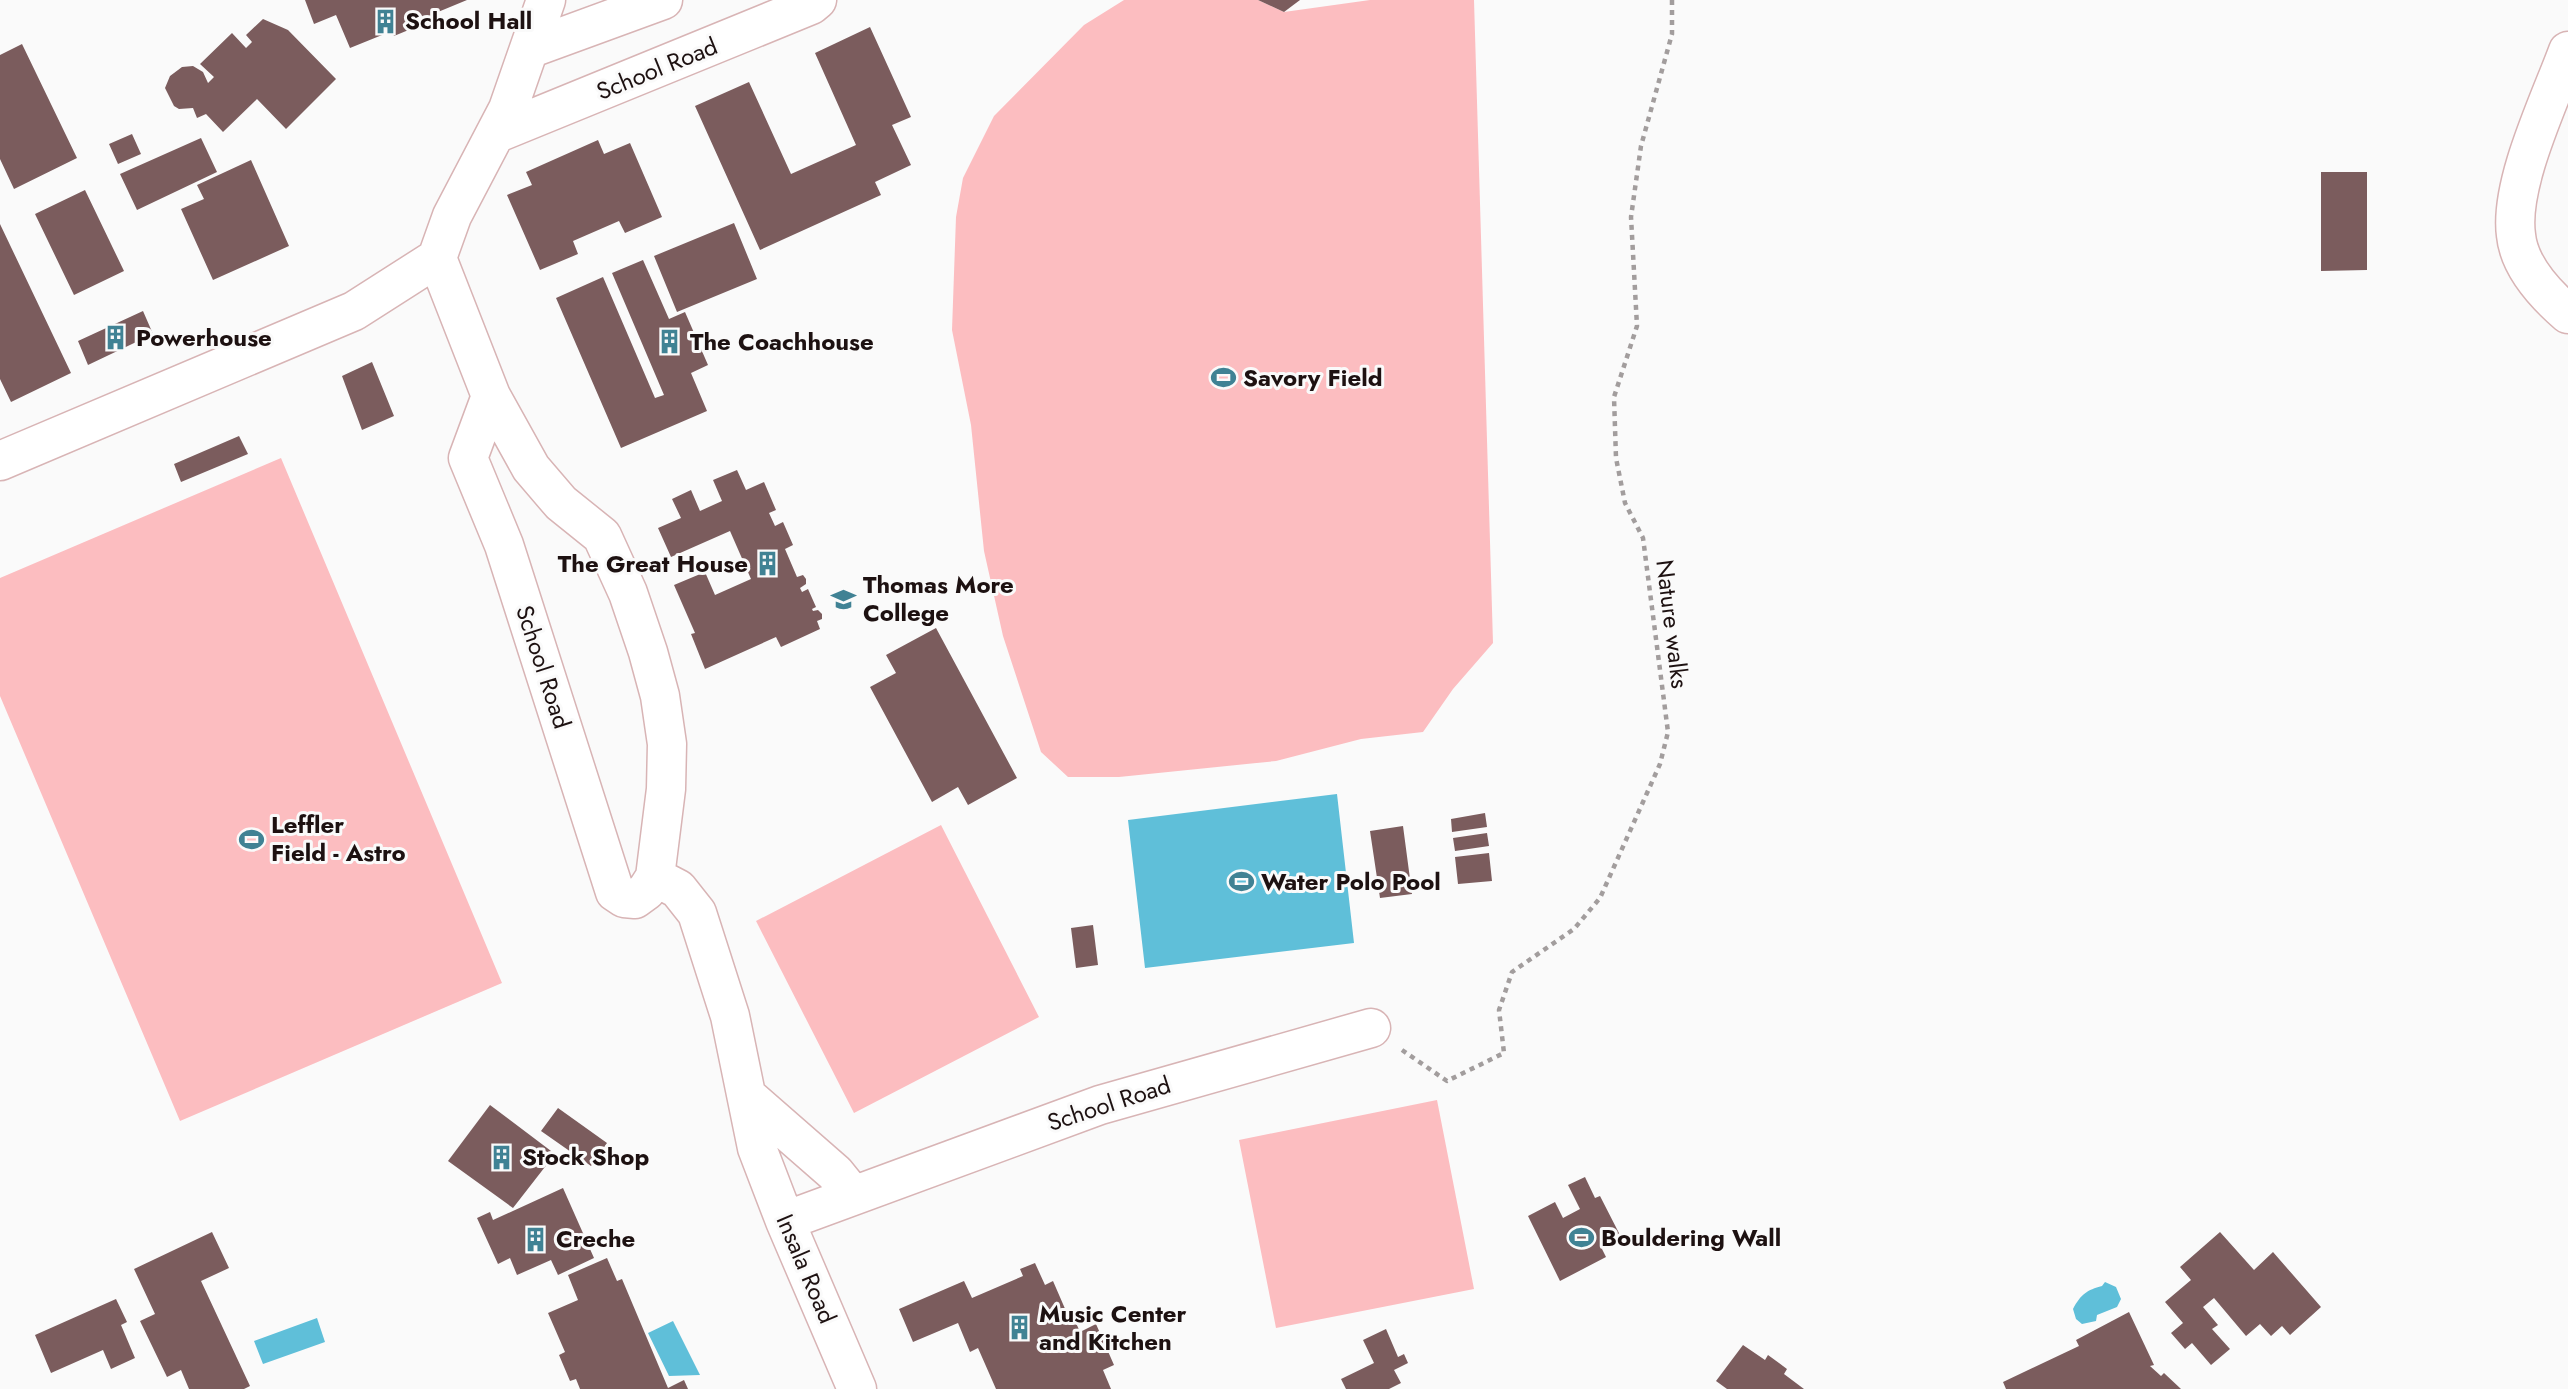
<svg xmlns="http://www.w3.org/2000/svg" width="2568" height="1389" font-family="Jost,sans-serif">
<style>
.green{fill:#fcbdc0}
.water{fill:#5fbfd9}
.building{fill:#7b5c5d}
.lines{fill:none;stroke-linecap:round;stroke-linejoin:round}
.minor-casing{stroke:#d8b4b5;stroke-width:41}
.path{stroke:#a29d9d;stroke-width:4.5;stroke-dasharray:5 5;stroke-linecap:butt}
.minor{stroke:#fff;stroke-width:38}
.labels{text-anchor:middle;stroke-width:6;stroke-linejoin:round;paint-order:stroke}
.poi-label{font-size:24px;font-weight:bold;fill:#1d1111;stroke:#fafafa;text-anchor:start}
.street-label{font-size:24px;fill:#1d1111;stroke:#fafafa}
</style>
<rect width="100%" height="100%" fill="#fafafa"/>
<path class="green" d="M1124,0H1258L1284,12L1370,0H1474L1493,643L1453,689L1423,732L1361,739L1276,761L1119,777H1068L1041,752L1003,636L984,551L971,425L952,330L956,217L963,178L994,116L1084,25Z
M281,458L502,983L180,1121L0,696V578Z
M941,825L1039,1017L854,1113L756,921Z
M1437,1100L1474,1289L1276,1328L1239,1140Z"/>
<path class="water" d="M1337,794L1354,943L1145,968L1128,820Z
M2105,1282L2116,1287L2121,1299L2117,1307L2097,1315L2096,1321L2082,1324L2076,1319L2073,1309C2081,1294 2087,1290 2102,1286Z
M317,1318L325,1342L263,1364L254,1341Z
M673,1321L700,1375L669,1376L648,1333Z"/>
<path class="building" d="M305,0H467L438,12L440,17L394,36L392,31L350,48L336,15L314,24Z
M1258,0H1300L1284,12Z
M263,19L288,30L336,79L286,129L257,99L223,132L206,114L197,118L193,108L179,109L174,106L165,88L170,76L182,67L193,66L203,72L208,83L214,77L200,64L232,33L246,48L252,42L246,35Z
M870,27L911,117L892,125L911,165L875,182L881,195L760,250L695,106L749,82L791,174L856,145L815,53Z
M22,44L77,158L14,189L0,159V55Z
M132,134L141,154L118,164L109,144Z
M201,138L217,172L137,210L120,174Z
M598,140L604,154L630,143L662,217L625,233L619,221L573,241L578,254L540,270L507,195L532,185L526,172Z
M251,160L289,246L213,280L181,209L204,199L197,185Z
M2321,172H2367V270L2321,271Z
M85,190L124,271L74,295L35,214Z
M734,223L757,279L677,312L654,256Z
M0,224L71,373L11,402L0,379Z
M643,260L669,319L685,312L708,365L691,373L707,411L621,448L556,298L603,277L655,398L664,395L612,273Z
M143,311L153,334L88,365L78,341Z
M372,362L394,416L362,430L342,376Z
M239,436L248,454L181,482L174,464Z
M737,470L746,490L764,482L776,510L769,513L775,526L783,522L793,545L785,549L797,577L803,575L806,579V584L800,588L802,592L808,589L816,607L812,609L813,611L818,610L822,614V619L817,621L820,629L781,647L776,637L705,669L691,634L695,633L674,585L705,572L715,595L751,579L730,531L671,557L658,528L681,518L672,499L691,490L700,511L722,501L713,480Z
M936,628L1017,778L968,805L958,787L932,802L870,687L896,673L886,655Z
M1485,813L1487,827L1452,832L1451,819Z
M1403,826L1412,894L1380,898L1370,831Z
M1487,833L1489,846L1455,851L1453,838Z
M1489,853L1492,881L1458,884L1455,857Z
M1093,925L1098,965L1076,968L1071,928Z
M490,1105L555,1154L513,1208L448,1161Z
M558,1108L607,1143L591,1166L541,1131Z
M1585,1177L1595,1198L1600,1196L1622,1239L1602,1249L1606,1257L1560,1281L1528,1216L1555,1202L1563,1218L1580,1209L1568,1185Z
M563,1188L594,1258L558,1275L551,1260L517,1275L510,1258L498,1264L477,1218L490,1212L493,1220Z
M212,1232L229,1268L201,1281L250,1386L244,1389H189L181,1370L167,1377L140,1321L155,1314L134,1269Z
M2220,1232L2254,1270L2273,1252L2321,1307L2290,1335L2282,1326L2271,1336L2260,1324L2246,1336L2214,1298L2203,1307L2218,1325L2212,1329L2230,1349L2211,1365L2192,1343L2185,1349L2171,1333L2183,1323L2165,1302L2191,1280L2180,1267Z
M607,1258L617,1281L622,1279L668,1388L684,1380L688,1389H580L576,1379L570,1381L559,1355L565,1352L548,1313L578,1300L568,1275Z
M1035,1263L1045,1285L1053,1281L1066,1311L1070,1309L1080,1332L1096,1324L1114,1365L1103,1370L1111,1389H996L978,1348L970,1352L958,1323L913,1342L899,1309L964,1281L972,1298L1023,1276L1020,1269Z
M116,1299L127,1322L121,1325L135,1358L111,1369L103,1350L51,1373L35,1335Z
M2129,1312L2154,1365L2150,1366L2161,1376L2164,1373L2181,1389H2006L2003,1382L2079,1346L2076,1340Z
M1386,1329L1398,1357L1404,1354L1408,1363L1394,1370L1401,1383L1389,1389H1346L1341,1379L1374,1363L1363,1340Z
M1743,1345L1765,1360L1768,1355L1787,1369L1784,1374L1804,1389H1727L1716,1381Z"/>
<g class="lines">
<defs>
<path id="minor" d="M529,49L663,0
M2568,51C2550,100 2509,184 2516,235C2519,266 2546,295 2568,314
M495,134L811,5L817,0
M437,258L491,396L531,468L561,503L602,536L628,593L648,652L660,696L667,744L666,789L655,877L646,891L635,899L624,898L615,892L504,545L468,458L491,396
M0,461L354,311L437,258L452,216L508,109L546,0
M655,877L678,889L697,913L730,1016L757,1148L785,1221L857,1389
M748,1097L835,1173L852,1194
M785,1221L1100,1105L1371,1028"/>
</defs>
<use href="#minor" class="minor-casing"/>
<path class="path" d="M1402,1050L1447,1081L1504,1053L1499,1010L1512,972L1574,929L1600,898L1660,764L1668,732L1643,538L1625,503L1616,458L1614,397L1637,326L1631,217L1641,146L1672,34V0"/>
<use href="#minor" class="minor"/>
</g>
<defs>
<symbol id="building-bare" viewBox="-9 -9 18 18"><path d="M-4-6H4V6H1V3H-1V6H-4ZM-2.5-4.3h1.7v1.8h-1.7ZM.8-4.3h1.7v1.8H.8ZM-2.5-1h1.7V.8h-1.7ZM.8-1h1.7V.8H.8Z" fill="#408294" stroke="#fafafa" stroke-width="2.5" paint-order="stroke"/></symbol>
<symbol id="stadium-bare" viewBox="-9 -9 18 18"><path d="M0-5a6.5 5 0 1 0 0 10a6.5 5 0 1 0 0-10ZM-3.5-1.8h7v3.6h-7Z" fill="#408294" stroke="#fafafa" stroke-width="2.5" paint-order="stroke"/></symbol>
<symbol id="school-bare" viewBox="-9 -9 18 18"><path d="M0-5L7-2L0 1L-7-2ZM-4 1L0 2.5L4 1V4Q0 6-4 4Z" fill="#408294" stroke="#fafafa" stroke-width="2.5" paint-order="stroke"/></symbol>
</defs>
<g fill-rule="evenodd">
<use href="#building-bare" x="368" y="4" width="35" height="35"/>
<use href="#building-bare" x="98" y="320" width="35" height="35"/>
<use href="#building-bare" x="652" y="324" width="35" height="35"/>
<use href="#stadium-bare" x="1206" y="360" width="35" height="35"/>
<use href="#building-bare" x="750" y="546" width="35" height="35"/>
<use href="#school-bare" x="826" y="582" width="35" height="35"/>
<use href="#stadium-bare" x="234" y="822" width="35" height="35"/>
<use href="#stadium-bare" x="1224" y="864" width="35" height="35"/>
<use href="#building-bare" x="484" y="1140" width="35" height="35"/>
<use href="#stadium-bare" x="1564" y="1220" width="35" height="35"/>
<use href="#building-bare" x="518" y="1222" width="35" height="35"/>
<use href="#building-bare" x="1002" y="1310" width="35" height="35"/>
</g>
<g class="labels">
<g class="poi-label">
<text x="405" y="29">School Hall</text>
<text x="136" y="346">Powerhouse</text>
<text x="690" y="350">The Coachhouse</text>
<text x="1243" y="386">Savory Field</text>
<text x="748" y="572" text-anchor="end">The Great House</text>
<text x="863" y="593">Thomas More<tspan x="863" dy="28">College</tspan></text>
<text x="271" y="833">Leffler<tspan x="271" dy="28">Field - Astro</tspan></text>
<text x="1261" y="890">Water Polo Pool</text>
<text x="522" y="1165">Stock Shop</text>
<text x="1601" y="1246">Bouldering Wall</text>
<text x="556" y="1247">Creche</text>
<text x="1039" y="1322">Music Center<tspan x="1039" dy="28">and Kitchen</tspan></text>
</g>
<g class="street-label">
<text transform="translate(657 69) rotate(-22)" y="8">School Road</text>
<text transform="translate(1672 624) rotate(83)" y="8">Nature walks</text>
<text transform="translate(543 667) rotate(72)" y="8">School Road</text>
<text transform="translate(1109 1104) rotate(-18)" y="8">School Road</text>
<text transform="translate(806 1269) rotate(67)" y="8">Insala Road</text>
</g>
</g>
</svg>
